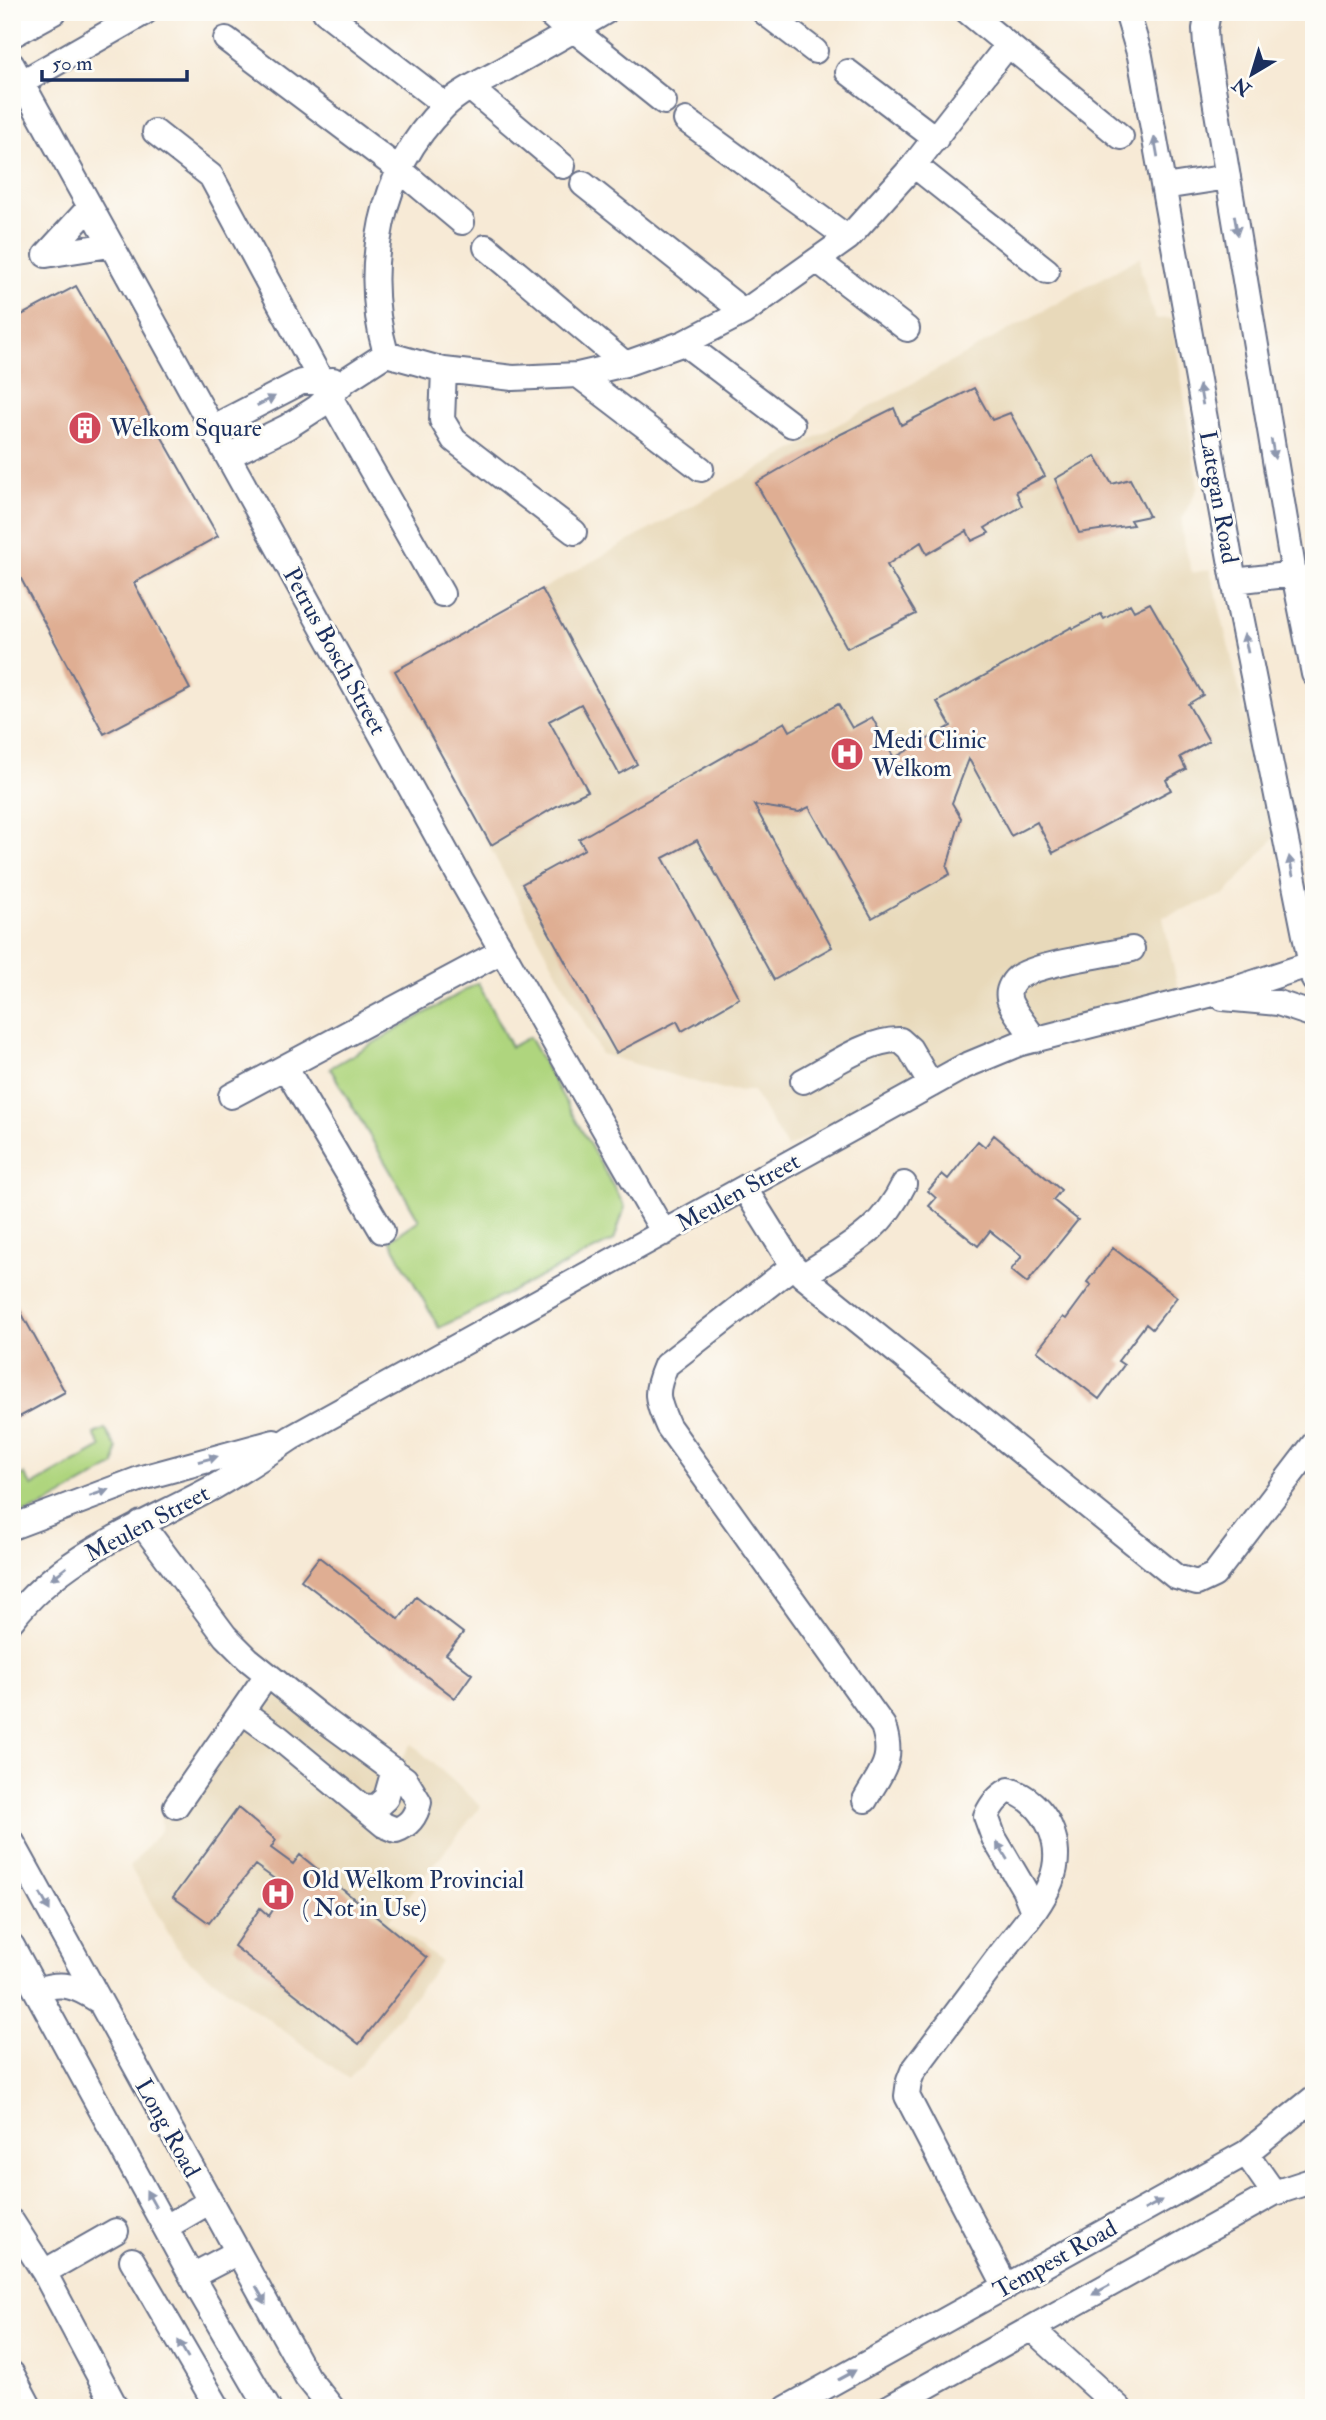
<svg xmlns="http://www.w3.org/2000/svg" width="1326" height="2420" font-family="'IM FELL Double Pica',serif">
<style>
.built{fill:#e8d9ba}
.green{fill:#afd57e;stroke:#65826e;stroke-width:2}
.building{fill:#dfae93}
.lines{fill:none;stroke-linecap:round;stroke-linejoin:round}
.minor-casing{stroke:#687088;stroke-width:28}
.minor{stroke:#fff;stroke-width:24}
.oneway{fill:#8d97ae}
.labels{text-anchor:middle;stroke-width:6;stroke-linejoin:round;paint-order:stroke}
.poi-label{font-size:24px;fill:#1b2f5e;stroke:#fdfcf7;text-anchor:start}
.street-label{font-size:24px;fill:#1b2f5e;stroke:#fdfcf7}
</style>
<rect width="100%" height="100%" fill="#fdfcf7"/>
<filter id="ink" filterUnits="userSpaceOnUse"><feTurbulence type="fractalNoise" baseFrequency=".0143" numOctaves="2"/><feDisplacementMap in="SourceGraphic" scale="14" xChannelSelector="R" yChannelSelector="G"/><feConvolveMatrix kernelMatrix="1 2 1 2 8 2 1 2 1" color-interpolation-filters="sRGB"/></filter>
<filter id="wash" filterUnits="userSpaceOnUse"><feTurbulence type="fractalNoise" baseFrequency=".00686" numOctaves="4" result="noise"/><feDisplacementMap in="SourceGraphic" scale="28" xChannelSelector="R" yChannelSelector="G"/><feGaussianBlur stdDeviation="1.57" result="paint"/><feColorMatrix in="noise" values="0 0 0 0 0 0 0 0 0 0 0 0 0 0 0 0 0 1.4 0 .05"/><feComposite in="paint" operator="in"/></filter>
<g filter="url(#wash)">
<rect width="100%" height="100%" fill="#f7ead6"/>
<path class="built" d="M1140,257L1141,271L1155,319L1172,318L1198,487L1182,519V534L1192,573L1210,569L1275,837L1226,894L1163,917L1179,993L924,1074L787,1148L753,1091L723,1090L601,1054L395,671Z
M266,1662L398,1763L412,1744L481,1806L388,1921L441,1962L349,2079L181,1955L130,1867L161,1830V1817L166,1805Z"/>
<path class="green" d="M478,983L511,1047L529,1037L625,1207L614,1240L439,1328L390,1240L419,1220L330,1068Z
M105,1429L117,1449L115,1465L44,1506L12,1518V1480L24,1474L32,1486L101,1447L94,1434Z"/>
<g id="blocks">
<path class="building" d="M76,286L218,536L134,583L190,689L104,734L12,562V320Z
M974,388L992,420L1010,413L1045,476L1016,491L1022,506L985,528L989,533L972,541L967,531L927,554L921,542L887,565L916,614L847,648L756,483L835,437L894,408L901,425Z
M1095,456L1112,484L1130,479L1149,516L1130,520L1133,525L1079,533L1055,479Z
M542,589L637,764L619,774L581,704L549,721L588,791L557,806L491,845L395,671Z
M1150,603L1203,695L1188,704L1209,741L1180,757L1186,769L1166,780L1171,790L1053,853L1037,822L1011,836L969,759L952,803L961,818L947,867L950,874L872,918L809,807L799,812L754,805L832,947L774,980L697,840L663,858L739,998L682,1031L677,1021L616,1053L522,884L585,849L579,839L785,722L790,731L838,704L852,728L872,717L894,758L951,726L937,702L1072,627L1073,629L1101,614L1104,619L1130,604L1134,611Z
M994,1135L1061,1190L1053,1200L1078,1220L1027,1283L1011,1270L1022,1256L990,1231L978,1246L929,1206L936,1198L928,1191L942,1174L948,1179L978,1141L985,1147Z
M1113,1248L1177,1297L1152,1329L1146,1324L1118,1361L1124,1365L1099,1399L1037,1351L1063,1317L1066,1319L1091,1285L1087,1282Z
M12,1296L65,1392L12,1421Z
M319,1557L399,1619L416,1597L463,1633L446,1654L472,1674L455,1698L301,1580Z
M238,1808L276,1840L271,1848L293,1864L300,1855L427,1958L359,2044L234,1946L260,1908L269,1916L287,1888L255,1865L209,1923L173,1897Z"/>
</g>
</g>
<g filter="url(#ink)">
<use href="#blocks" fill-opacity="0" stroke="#687088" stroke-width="2"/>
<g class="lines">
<defs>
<path id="minor" d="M325,12L445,105
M547,12L570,32
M764,12L815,51
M968,12L1121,137
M1127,12L1140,56L1234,581L1314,980
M1208,12L1205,29L1206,46L1294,574L1314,674
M574,30L664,102
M12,35L54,12
M226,39L400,170L462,222
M12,65L462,881L664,1233
M848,72L936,139
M12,88L145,12
M470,88L563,166
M686,120L848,238
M155,132L211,176L330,397L442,594
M914,165L1047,271
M583,184L744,312
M1164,187L1228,177
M486,247L625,364
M46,255L90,207
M46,255L110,245
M818,261L907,329
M684,343L792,425
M386,354C362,269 379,171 444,107C460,91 483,81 503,70C537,51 571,32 605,12
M444,370L442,420L454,440L574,532
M578,375L701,469
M212,428L301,382L333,380
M228,456L287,427L318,407L346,380L386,354L444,370L513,378L578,375L625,364L684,343L744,312L848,238L914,165L1007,46
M1234,581L1294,574
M1223,998L1278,1003L1314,1015
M1035,1040C1029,1030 1010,1007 1009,998C1007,990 1013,980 1020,976C1042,963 1105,955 1132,949
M285,1067L382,1231
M803,1081C832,1066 868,1039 900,1040L910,1049L931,1085
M231,1096L502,951
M745,1189L793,1266L803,1276L1176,1577L1197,1583L1214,1575L1314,1444
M793,1266L666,1365C654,1393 656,1398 668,1426L883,1726C895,1761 881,1771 865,1800
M803,1276C846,1247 880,1234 904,1184
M141,1523L225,1636L248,1659L319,1716L405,1779L419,1802C416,1816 410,1825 396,1830L384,1825L279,1738L243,1712
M12,1527L142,1478L274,1442
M12,1620C63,1553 143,1526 214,1487C240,1472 266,1455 291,1438L965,1066L1018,1044L1244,986L1314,963
M176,1806L267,1675
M361,1806L376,1807L386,1798L394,1770
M12,1842L307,2377L332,2408
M12,1946L197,2286L268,2408
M37,1990C63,1981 76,1986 99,2001
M1246,2153L1274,2193
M12,2222L44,2272L116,2408
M166,2227L209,2202
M132,2260L218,2408
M44,2272L116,2231
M192,2276L238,2252
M1006,2287L907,2096L909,2081L913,2071C943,2031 973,1991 1003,1951C1020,1929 1041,1907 1051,1881C1066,1844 1046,1802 1009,1790C997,1797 992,1804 986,1816L994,1838L1024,1889L1033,1911
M1032,2329L1119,2408
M12,2374L30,2408
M787,2408L1246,2153L1314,2098
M888,2408L1274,2193L1314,2180"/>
</defs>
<use href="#minor" class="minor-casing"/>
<use href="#minor" class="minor"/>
</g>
<defs><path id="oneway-solid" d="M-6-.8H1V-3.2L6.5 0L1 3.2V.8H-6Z" transform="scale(1.75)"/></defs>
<g class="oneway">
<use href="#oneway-solid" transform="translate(1156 147) rotate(-100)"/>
<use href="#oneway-solid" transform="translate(1236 225) rotate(80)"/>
<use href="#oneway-solid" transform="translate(1201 395) rotate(-100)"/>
<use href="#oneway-solid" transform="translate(266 401) rotate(-27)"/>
<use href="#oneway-solid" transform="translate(1273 449) rotate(80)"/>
<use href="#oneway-solid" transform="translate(1246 643) rotate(-101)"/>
<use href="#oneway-solid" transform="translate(1291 866) rotate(-101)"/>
<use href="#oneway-solid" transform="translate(208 1459) rotate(-15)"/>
<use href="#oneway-solid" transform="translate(99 1493) rotate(-19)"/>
<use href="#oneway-solid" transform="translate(59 1573) rotate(142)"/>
<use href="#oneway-solid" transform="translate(1002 1851) rotate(-122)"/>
<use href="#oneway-solid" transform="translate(45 1902) rotate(61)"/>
<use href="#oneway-solid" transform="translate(151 2199) rotate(-119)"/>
<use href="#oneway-solid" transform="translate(1153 2205) rotate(-29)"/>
<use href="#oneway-solid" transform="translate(1101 2290) rotate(151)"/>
<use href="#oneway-solid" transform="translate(261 2295) rotate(61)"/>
<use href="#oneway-solid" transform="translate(183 2349) rotate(-120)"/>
<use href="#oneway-solid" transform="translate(847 2375) rotate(-29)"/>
</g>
</g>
<defs>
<symbol id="building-disc" viewBox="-11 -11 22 22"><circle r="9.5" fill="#d1495b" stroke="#fdfcf7"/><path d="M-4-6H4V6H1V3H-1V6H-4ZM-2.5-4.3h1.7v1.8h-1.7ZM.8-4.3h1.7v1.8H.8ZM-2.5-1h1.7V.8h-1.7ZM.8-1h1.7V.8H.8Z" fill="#fff"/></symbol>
<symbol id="hospital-disc" viewBox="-11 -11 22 22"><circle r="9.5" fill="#d1495b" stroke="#fdfcf7"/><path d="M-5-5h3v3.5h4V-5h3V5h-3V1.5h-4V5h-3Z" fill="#fff"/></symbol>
</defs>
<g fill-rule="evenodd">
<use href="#building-disc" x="66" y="409" width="38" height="38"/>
<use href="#hospital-disc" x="828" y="735" width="38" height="38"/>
<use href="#hospital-disc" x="259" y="1875" width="38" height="38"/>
</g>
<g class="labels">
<g class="poi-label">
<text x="110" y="436">Welkom Square</text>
<text x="872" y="748">Medi Clinic<tspan x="872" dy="28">Welkom</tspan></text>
<text x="302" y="1888">Old Welkom Provincial<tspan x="302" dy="28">( Not in Use)</tspan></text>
</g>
<g class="street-label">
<text transform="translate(1219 497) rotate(80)" y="8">Lategan Road</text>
<text transform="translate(335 651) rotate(61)" y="8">Petrus Bosch Street</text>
<text transform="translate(738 1192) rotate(-29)" y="8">Meulen Street</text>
<text transform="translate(147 1523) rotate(-28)" y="8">Meulen Street</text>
<text transform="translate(168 2128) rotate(61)" y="8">Long Road</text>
<text transform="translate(1055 2259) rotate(-29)" y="8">Tempest Road</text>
</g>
</g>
<rect width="1326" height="2420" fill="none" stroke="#fdfcf7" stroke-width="42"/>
<g transform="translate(1252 74) rotate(218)" stroke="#fdfcf7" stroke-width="5" paint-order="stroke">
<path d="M0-5L12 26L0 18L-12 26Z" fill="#1b2f5e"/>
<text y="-10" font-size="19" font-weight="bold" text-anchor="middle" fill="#1b2f5e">N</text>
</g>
<path d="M42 70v10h145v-10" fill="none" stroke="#1b2f5e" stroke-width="3.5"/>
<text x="52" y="70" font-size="21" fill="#1b2f5e" stroke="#fdfcf7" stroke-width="5" paint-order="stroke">50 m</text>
</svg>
